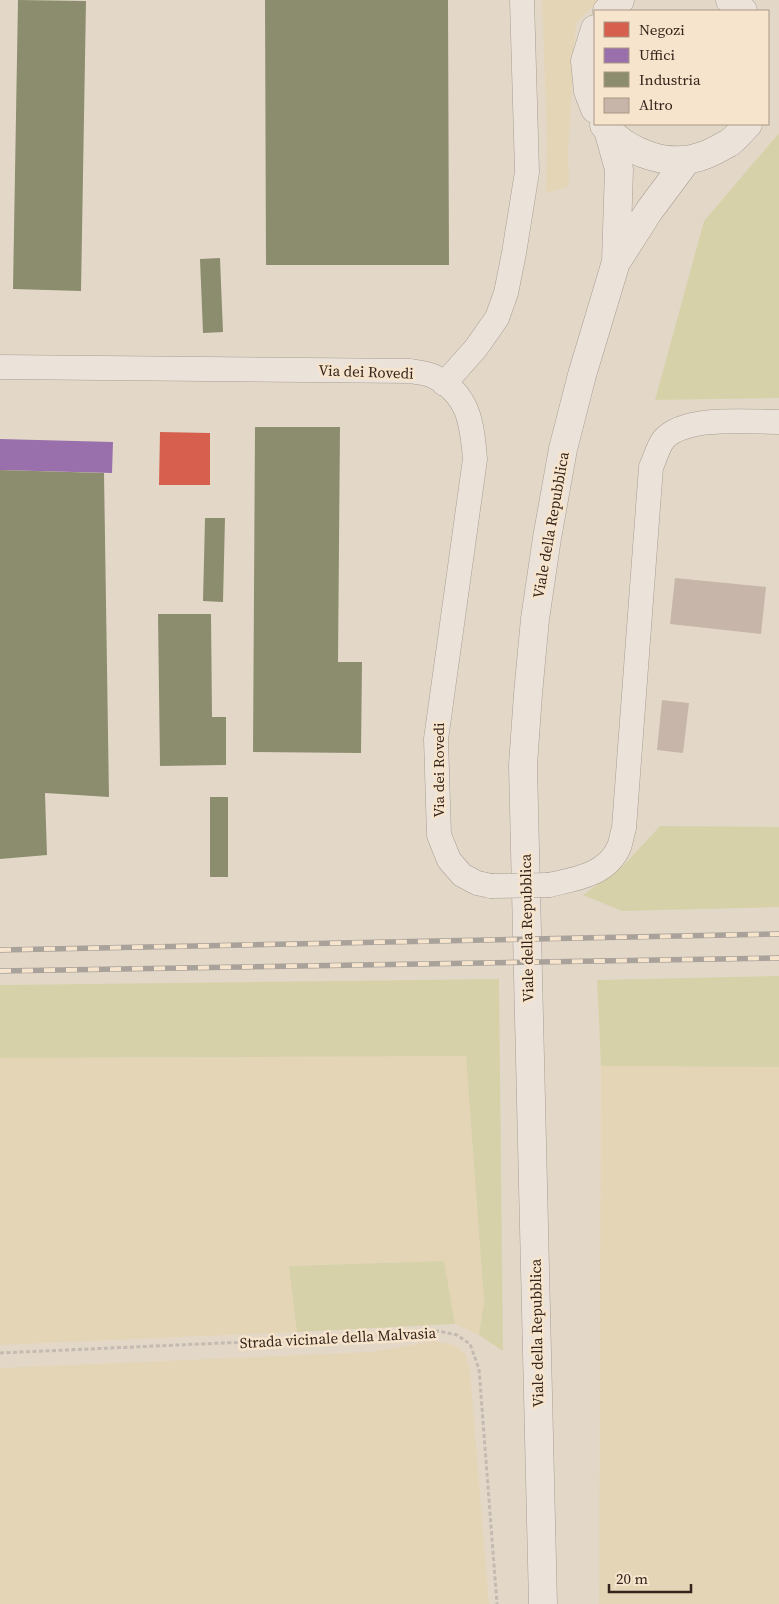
<svg xmlns="http://www.w3.org/2000/svg" width="779" height="1604" font-family="'Source Serif 4',serif">
<style>
.farmland{fill:#e4d5b7}
.green{fill:#d7d1a9}
.shops{fill:#d6604d}
.offices{fill:#9970ab}
.industry{fill:#8c8c6e}
.building{fill:#c7b5a9}
.lines{fill:none;stroke-linecap:round;stroke-linejoin:round}
.minor-casing{stroke:#a89d92;stroke-width:25}
.tertiary-casing{stroke:#a89d92;stroke-width:29}
.path{stroke:#c3bab1;stroke-width:3;stroke-dasharray:4 2.5;stroke-linecap:butt}
.minor{stroke:#ebe3da;stroke-width:24}
.tertiary{stroke:#ebe3da;stroke-width:28}
.rail-casing{stroke:#a9a29b;stroke-width:5.5}
.rail{stroke:#f6e4cc;stroke-width:4;stroke-dasharray:11;stroke-linecap:butt}
.minor-bridge-casing{stroke:#a89d92;stroke-width:25;stroke-linecap:butt}
.minor-bridge{stroke:#ebe3da;stroke-width:24}
.labels{text-anchor:middle;stroke-width:5;stroke-linejoin:round;paint-order:stroke}
.street-label{font-size:15px;fill:#35241b;stroke:#f6e4cc}
</style>
<rect width="100%" height="100%" fill="#e3d8c8"/>
<path class="farmland" d="M542,0H599L576,23L568,150L569,186L546,193L547,138Z
M466,1056L484,1302L479,1335L455,1324L443,1261L289,1266L297,1332L0,1345V1058Z
M601,1066L779,1067V1604H599Z
M434,1341L454,1345L465,1353L470,1370L489,1604H0V1368L371,1352Z"/>
<path class="green" d="M779,133V398L655,400L704,221Z
M660,826L779,827V907L622,911L583,895L624,865Z
M779,976V1067L601,1066L597,980Z
M499,979L503,1351L479,1335L484,1302L466,1056L0,1058V985Z
M444,1261L455,1324L297,1332L289,1266Z"/>
<path class="shops" d="M160,432L210,433V485H159Z"/>
<path class="offices" d="M0,439L113,442L112,473L0,470Z"/>
<path class="industry" d="M18,0L86,1L81,291L13,289Z
M265,0H448L449,265H266Z
M220,258L223,332L203,333L200,259Z
M255,427H340L338,662H362L361,753L253,752Z
M0,470L104,473L109,797L45,793L47,855L0,859Z
M205,518H225L223,602L203,601Z
M158,614H211L212,717H226V765L160,766Z
M210,797H228V877H210Z"/>
<path class="building" d="M675,578L766,587L761,634L670,624Z
M662,700L689,703L683,753L657,750Z"/>
<g class="lines">
<defs>
<path id="minor" d="M0,367L410,371C417,372 426,373 433,376C469,394 472,423 475,459L436,739L439,835L449,860L462,875L477,883L491,886
M444,384L476,348L497,318L506,293L514,253L527,172L522,0
M549,885C575,879 607,875 619,847C621,842 622,834 624,828L651,467C655,459 658,446 664,439C686,415 749,422 779,422"/>
<path id="tertiary" d="M730,0L743,11
M607,11L620,0
M595,29L585,61L588,91L595,109
M604,125C626,153 670,169 705,155C713,152 721,147 729,143C736,138 742,130 748,124
M617,261L649,211L687,160
M543,1604L523,765L528,694L535,619L547,538L563,449L582,375L616,262L619,169L608,130"/>
</defs>
<use href="#minor" class="minor-casing"/>
<use href="#tertiary" class="tertiary-casing"/>
<path class="path" d="M0,1353L222,1343L326,1340L438,1331L457,1335L470,1344L479,1369L497,1604"/>
<use href="#minor" class="minor"/>
<use href="#tertiary" class="tertiary"/>
<defs>
<path id="rail" d="M0,950L779,934
M0,971L779,958"/>
</defs>
<use href="#rail" class="rail-casing"/>
<use href="#rail" class="rail"/>
<defs>
<path id="minor-bridge" d="M491,886L549,885"/>
</defs>
<use href="#minor-bridge" class="minor-bridge-casing"/>
<use href="#minor-bridge" class="minor-bridge"/>
</g>
<g class="labels">
<g class="street-label">
<text transform="translate(366 372) rotate(2)" y="5">Via dei Rovedi</text>
<text transform="translate(551 525) rotate(-80)" y="5">Viale della Repubblica</text>
<text transform="translate(439 770) rotate(-90)" y="5">Via dei Rovedi</text>
<text transform="translate(527 928) rotate(-91)" y="5">Viale della Repubblica</text>
<text transform="translate(537 1333) rotate(-91)" y="5">Viale della Repubblica</text>
<text transform="translate(338 1338) rotate(-3)" y="5">Strada vicinale della Malvasia</text>
</g>
</g>
<rect x="594" y="10" width="175" height="115" fill="#f6e4cc" stroke="#a99785"/>
<rect x="604" y="22" width="25" height="15" fill="#d6604d" stroke="#a99785"/>
<text x="639" y="35" font-size="15" fill="#35241b">Negozi</text>
<rect x="604" y="48" width="25" height="15" fill="#9970ab" stroke="#a99785"/>
<text x="639" y="60" font-size="15" fill="#35241b">Uffici</text>
<rect x="604" y="72" width="25" height="15" fill="#8c8c6e" stroke="#a99785"/>
<text x="639" y="85" font-size="15" fill="#35241b">Industria</text>
<rect x="604" y="98" width="25" height="15" fill="#c7b5a9" stroke="#a99785"/>
<text x="639" y="110" font-size="15" fill="#35241b">Altro</text>
<path d="M609 1584v8h82v-8" fill="none" stroke="#35241b" stroke-width="2.5"/>
<text x="616" y="1584" font-size="15" fill="#35241b" stroke="#f6e4cc" stroke-width="4" paint-order="stroke">20 m</text>
</svg>
